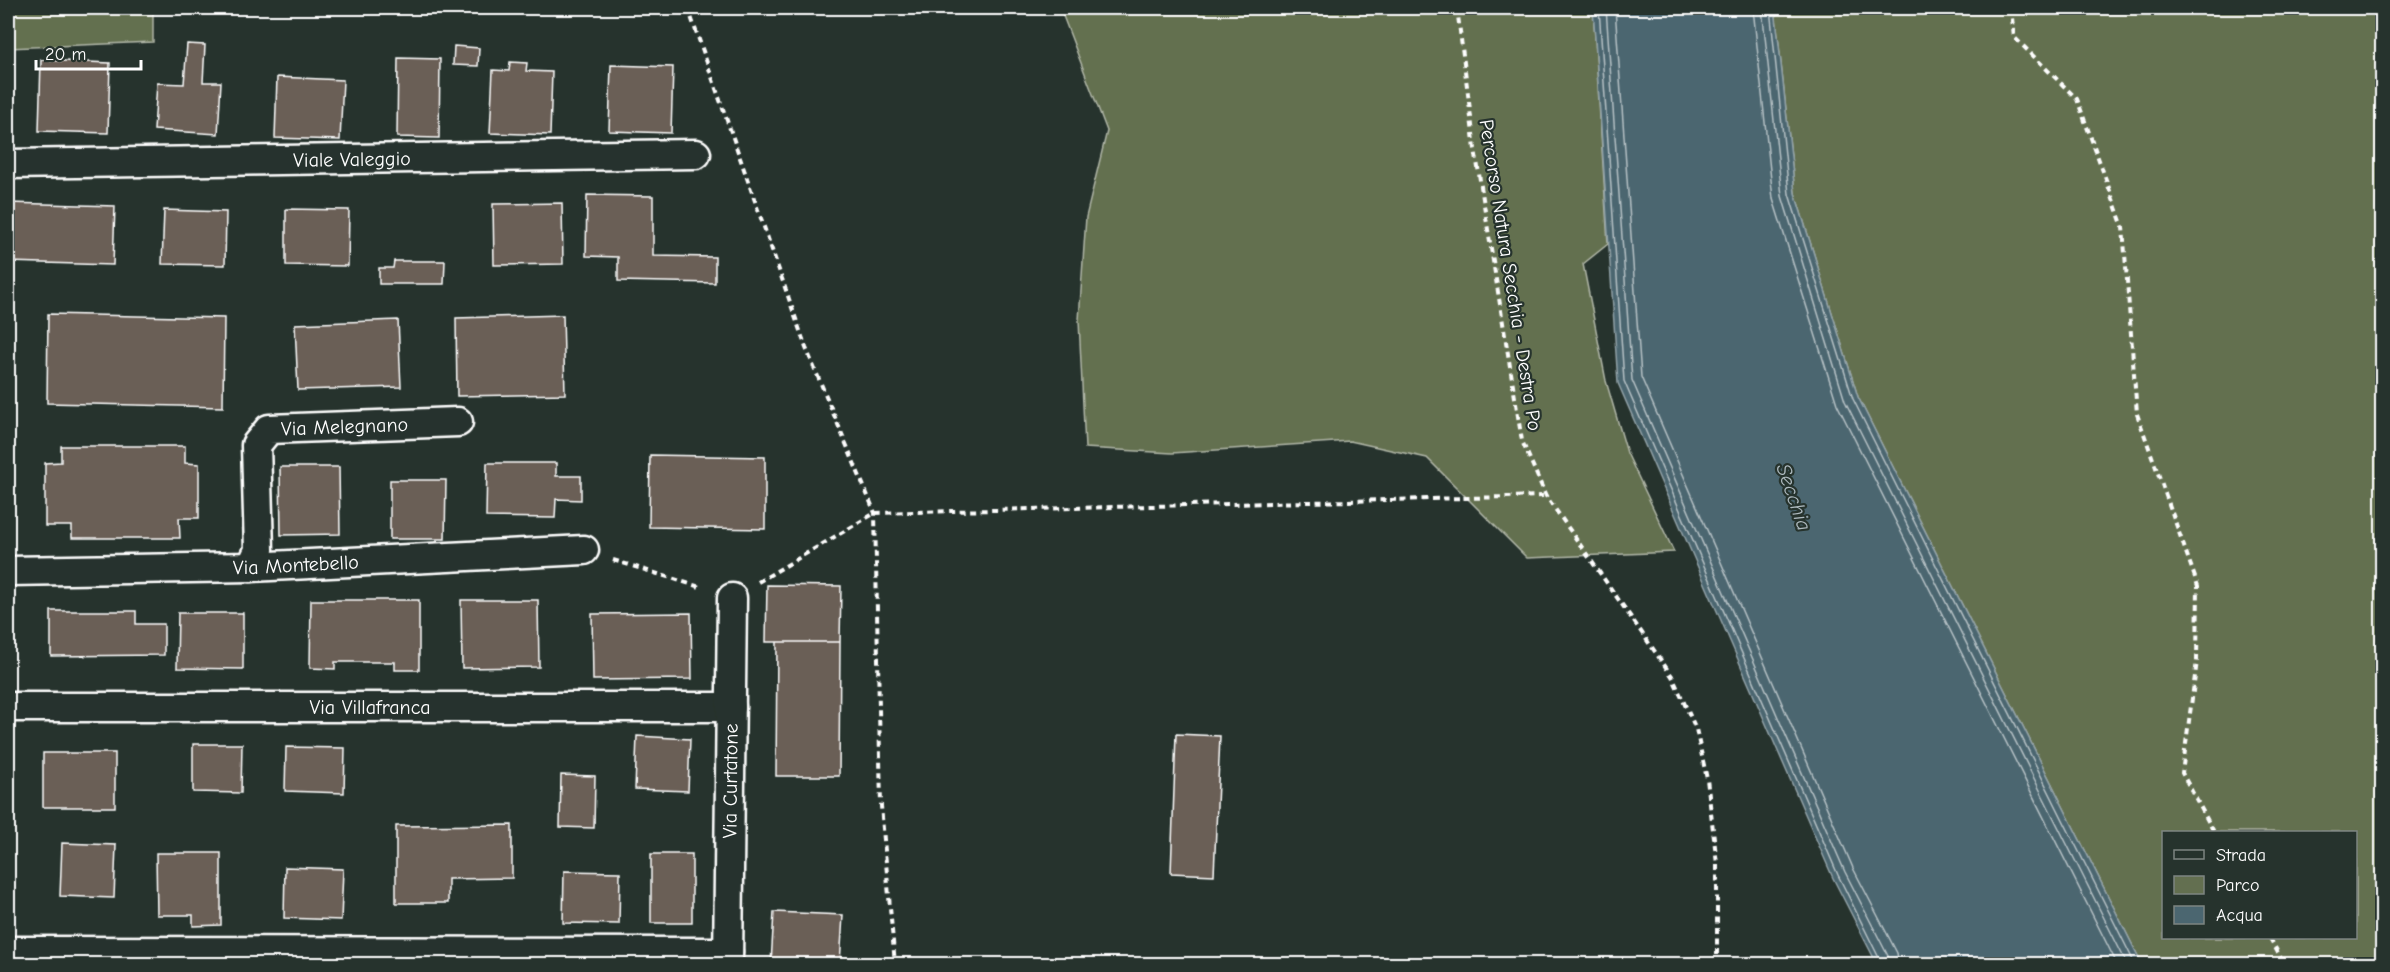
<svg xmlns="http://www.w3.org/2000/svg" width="2390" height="972" font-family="'Comic Neue',sans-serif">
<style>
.green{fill:#636f50;stroke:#b1b7a8;stroke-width:1.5;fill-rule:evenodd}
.water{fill:#4b6670;stroke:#93a3a9;stroke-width:1.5}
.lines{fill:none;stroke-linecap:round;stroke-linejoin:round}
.shore{stroke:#b7c2c6;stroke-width:1.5}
.building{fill:#6b5f57;stroke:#fff;stroke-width:1.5}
.street-casing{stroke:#fff;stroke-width:33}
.path{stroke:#fff;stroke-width:4;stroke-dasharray:6 4.5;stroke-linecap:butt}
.street{stroke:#26332d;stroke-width:28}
.labels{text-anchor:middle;stroke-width:4.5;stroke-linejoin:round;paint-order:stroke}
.street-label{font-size:20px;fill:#fff;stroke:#26332d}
.water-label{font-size:21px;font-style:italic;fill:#aebabf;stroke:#26332d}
</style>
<rect width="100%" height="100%" fill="#26332d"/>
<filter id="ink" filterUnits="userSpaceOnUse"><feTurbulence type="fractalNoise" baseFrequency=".0167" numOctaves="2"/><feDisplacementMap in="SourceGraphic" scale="12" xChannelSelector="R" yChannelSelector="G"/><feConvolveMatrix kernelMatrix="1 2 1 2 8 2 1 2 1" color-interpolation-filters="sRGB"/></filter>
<g filter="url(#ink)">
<path class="green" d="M8,8H153V42L8,48Z
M1060,8H1593L1608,244L1583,264L1606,381L1627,453L1674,552L1527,558L1427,458L1350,441L1172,453L1085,448L1079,320L1086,217L1107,131Z
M1775,8H2382V964H2142L1858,397L1795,193ZM2164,832H2356V938H2164Z"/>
<path class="water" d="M1593,8H1775L1795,193L1858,397L2142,964H1877L1833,878L1618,383Z"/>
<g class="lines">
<path class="shore" d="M1599,8L1624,381L1838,875L1882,964
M1606,8L1632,380L1845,872L1888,956L1890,964
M1615,8L1641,377L1853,868L1897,953L1899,964
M1753,8L1773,199L1837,404L2117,964
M1762,8L1782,196L1845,401L2127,964
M1770,8L1789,194L1853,399L2135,964"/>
</g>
<path class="building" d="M187,44L205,45L203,82H221L218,134L154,130L157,83L184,84Z
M454,46L479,48L478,66L453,65Z
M398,58L440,59L439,138L397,137Z
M41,60L110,63L108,133L39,131Z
M510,62L527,63L526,71L552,72L550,135L490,133L493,70L509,71Z
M611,65L673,67L671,133L609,131Z
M277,77L343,80L340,140L275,138Z
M587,195L653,196V256L715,257V283L618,281V257L586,256Z
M8,203L115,206L113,265L8,262Z
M562,203L563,264L494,265L493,204Z
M286,209L349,210L348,266L286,265Z
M164,210L226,212L225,265L162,264Z
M394,261H445L444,284H379V268H393Z
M48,314L224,318L223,407L47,403Z
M563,315L565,394L457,396L456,318Z
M398,320L401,387L298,390L295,324Z
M61,446H185V463L199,464V518H179L180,538H72V526H45V463L61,462Z
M650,455L765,457V529L649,527Z
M487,463H556V476H581V500L556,499L555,518L486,517Z
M280,467H339L340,534L281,535Z
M390,480H446L445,539H390Z
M767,585L841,586L840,642H766Z
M311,600H419V670H395V662H335V669L310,668Z
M461,600H538L539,667L462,668Z
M51,611H136V624H164V655L51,656Z
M178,613H243V669L177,668Z
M691,613L692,679L593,680L592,614Z
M777,642H840L839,776H776Z
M1176,734L1220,736L1214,875L1171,873Z
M637,736L690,739L688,791L635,789Z
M193,744H242L241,793L193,792Z
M286,747L345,748L344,793L285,791Z
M43,753H115V807H43Z
M561,775L595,776L594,828L560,827Z
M512,825V878L448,879V903H396V826Z
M62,843L116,845L114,898L60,896Z
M156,853H221V925L193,926V915H157Z
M651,854H692V923H651Z
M285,867L343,869L341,920L284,918Z
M564,871L620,872L619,924L563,923Z
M774,912L843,915L840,964H771Z"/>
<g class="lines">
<defs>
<g id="street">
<path id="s1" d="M8,164L696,154"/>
<path id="s2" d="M251,567L259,550L256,445L269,429L458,422"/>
<path id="s3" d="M8,571L251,567L584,550"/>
<path id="s4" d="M8,707H731"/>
<path d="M8,951L728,952"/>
<path id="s5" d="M728,964L732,598"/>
</g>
</defs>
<use href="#street" class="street-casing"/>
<path class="path" d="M688,8L806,348L875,513L881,806L895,964
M1457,8L1475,149L1522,441L1546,496L1672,676L1696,729L1707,779L1717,864V964
M2011,8L2014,37L2077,99L2123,227L2137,414L2198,586L2197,661L2182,773L2214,832
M613,560L703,588
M758,582L875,513L1546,496
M2270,938L2284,964"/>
<use href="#street" class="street"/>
</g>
</g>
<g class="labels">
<g class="street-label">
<text dy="7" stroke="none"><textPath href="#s1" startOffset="344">Viale Valeggio</textPath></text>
<text transform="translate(1511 275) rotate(81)" y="7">Percorso Natura Secchia - Destra Po</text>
<text dy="7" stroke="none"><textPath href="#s2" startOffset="220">Via Melegnano</textPath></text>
<text dy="7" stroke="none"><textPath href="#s3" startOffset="288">Via Montebello</textPath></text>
<text dy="7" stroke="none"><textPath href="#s4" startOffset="362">Via Villafranca</textPath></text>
<text dy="7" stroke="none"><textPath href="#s5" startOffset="183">Via Curtatone</textPath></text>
</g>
<g class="water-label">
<text transform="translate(1794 497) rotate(71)" y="7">Secchia</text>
</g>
</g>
<rect width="2390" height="972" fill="none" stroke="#26332d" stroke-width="30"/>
<rect x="15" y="15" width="2360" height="942" fill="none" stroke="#fff" stroke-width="2" filter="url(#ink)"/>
<rect x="2162" y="831" width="195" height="108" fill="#26332d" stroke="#7d8581" stroke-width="1.5"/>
<rect x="2174" y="850" width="30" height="9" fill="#26332d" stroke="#7d8581" stroke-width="1.5"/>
<text x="2216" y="861" font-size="18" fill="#ffffff">Strada</text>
<rect x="2174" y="876" width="30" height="18" fill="#636f50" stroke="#7d8581" stroke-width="1.5"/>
<text x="2216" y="891" font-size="18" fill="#ffffff">Parco</text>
<rect x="2174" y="906" width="30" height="18" fill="#4b6670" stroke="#7d8581" stroke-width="1.5"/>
<text x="2216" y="921" font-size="18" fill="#ffffff">Acqua</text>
<path d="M36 60v9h105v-9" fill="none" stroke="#ffffff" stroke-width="3"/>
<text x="45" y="60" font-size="18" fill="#ffffff" stroke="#26332d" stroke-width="4.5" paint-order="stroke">20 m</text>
</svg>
